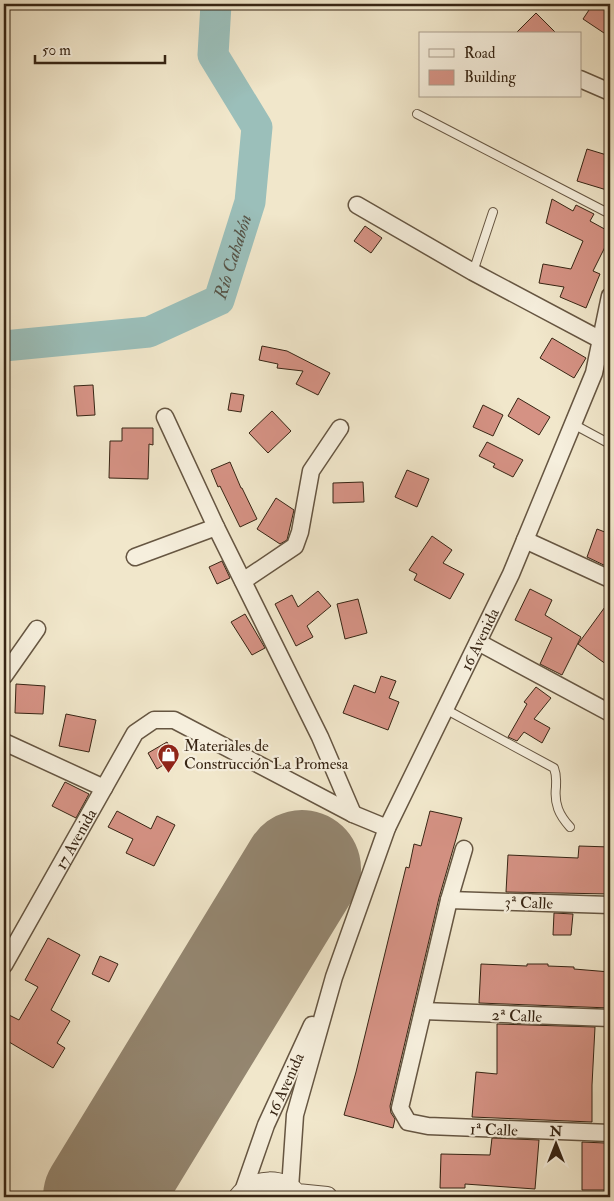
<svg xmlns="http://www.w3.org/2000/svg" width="614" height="1201" font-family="'IM FELL Double Pica',serif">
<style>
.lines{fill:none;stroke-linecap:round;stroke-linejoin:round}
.river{stroke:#9bbfba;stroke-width:31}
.runway{stroke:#948670;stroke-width:118}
.building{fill:#d59284;stroke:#372514}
.service-casing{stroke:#665642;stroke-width:10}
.minor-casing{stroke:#665642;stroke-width:19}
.tertiary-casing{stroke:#665642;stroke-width:22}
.service{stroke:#f6efdd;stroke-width:8}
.minor{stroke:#f6efdd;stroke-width:16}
.tertiary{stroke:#f6efdd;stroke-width:20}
.labels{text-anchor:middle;stroke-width:4.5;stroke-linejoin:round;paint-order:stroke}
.street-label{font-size:16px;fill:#372514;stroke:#f6efdd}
.poi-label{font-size:16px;fill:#372514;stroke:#f6efdd;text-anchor:start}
.water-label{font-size:18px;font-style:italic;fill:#555346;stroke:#f6efdd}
</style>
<rect width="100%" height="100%" fill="#f1e7cb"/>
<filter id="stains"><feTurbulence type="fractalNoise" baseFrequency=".004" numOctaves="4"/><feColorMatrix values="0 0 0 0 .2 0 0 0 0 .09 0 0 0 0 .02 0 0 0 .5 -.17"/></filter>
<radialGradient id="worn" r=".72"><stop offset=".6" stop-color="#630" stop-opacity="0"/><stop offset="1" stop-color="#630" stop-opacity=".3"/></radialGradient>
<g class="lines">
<path class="river" id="s1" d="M4,346L149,332L219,300L250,202L257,127L213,55L216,4"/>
<path class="runway" d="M102,1197L302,869"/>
</g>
<path class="building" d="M593,4H610V37L583,19Z
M536,13L557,34H515Z
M587,149L610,156V191L577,181Z
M552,199L573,211L576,205L594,214L590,221L610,232V237L593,271L600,274L586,308L560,297L564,287L539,283L543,264L571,269L583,241L546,223Z
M365,226L382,238L371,253L354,241Z
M552,338L586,358L574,378L540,358Z
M262,346L287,351L330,373L318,395L296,384L303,371L277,368L278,364L259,360Z
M93,385L95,415L77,416L74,386Z
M231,393L244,395L241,412L228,410Z
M518,398L550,417L539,435L508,416Z
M483,405L503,415L493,436L473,427Z
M272,411L291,431L268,453L249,433Z
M122,428H153V445L149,444L148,479L109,478L110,441H122Z
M487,442L523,460L513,477L493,467L495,464L479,456Z
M230,462L241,488H242L257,519L240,527L220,486L218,487L211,470Z
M407,470L429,479L417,507L395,497Z
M363,482L364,502L333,503V483Z
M276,498L294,510L287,540L280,544L257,529Z
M597,529L610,534V568L587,557Z
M432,536L452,550L443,563L464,574L450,599L414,580L417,574L409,570Z
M222,561L230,578L217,584L209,567Z
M530,589L552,600L545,615L581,637L562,675L540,664L552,638L515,620Z
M318,591L331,606L307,626L313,637L296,646L275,604L292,595L298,607Z
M358,599L367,633L345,639L337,604Z
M610,600V667L578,644Z
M245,614L265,648L252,655L231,622Z
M381,676L396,681L389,698L399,702L388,730L343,713L354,685L375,693Z
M16,684L45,686L43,714L15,713Z
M536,687L551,698L534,719L550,728L542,743L524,732L517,741L508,737L527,704L524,702Z
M66,714L96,720L89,752L59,746Z
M167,742L176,757L157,769L148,753Z
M65,782L89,794L76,818L52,806Z
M117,811L151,829L157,816L175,825L154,866L126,853L133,839L108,827Z
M430,811L462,818L439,898L390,1106L391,1113L395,1119L393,1128L344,1115L356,1072L406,867L409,868L414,844L421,846Z
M579,846L610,847V894L506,892L508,855L578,858Z
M554,913L573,914L571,935H553Z
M48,938L80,955L51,1010L70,1021L57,1043L65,1048L53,1068L4,1039V1024L9,1015L19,1020L38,987L25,980Z
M100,956L118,964L109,982L92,974Z
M481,964L527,966V964H548V966L574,967V969L610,972V1008L479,1003Z
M497,1024L595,1027L592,1085V1122L472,1117L476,1072L497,1074Z
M492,1138L539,1140L535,1189L465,1184V1188H440L441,1154L490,1155Z
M582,1142L605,1143V1190H582Z"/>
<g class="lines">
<defs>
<path id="service" d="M417,114L610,214
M473,272L493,212
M573,424L610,444
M445,709L554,768C557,776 556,779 556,787C554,804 559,815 570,827"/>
<g id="minor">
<path d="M580,79L610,92"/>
<path d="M357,205L473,272L601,340"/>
<path d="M165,417L216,527L320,737L353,814"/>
<path d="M525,540L610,579"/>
<path d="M135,557L216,527"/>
<path d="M243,581L295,546L300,532L311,471L340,428"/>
<path d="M478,642L610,713"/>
<path d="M4,676L37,629"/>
<path d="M4,742L104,788"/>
<path d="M464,849L449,900L400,1108L408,1122L428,1126L610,1133"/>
<path d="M449,900L610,905"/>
<path id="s2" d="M4,965L135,733L154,720H174L353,814L387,828"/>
<path d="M423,1011L610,1018"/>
<path id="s3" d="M290,1188L295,1115L334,977L387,828L511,574L594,373L610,296"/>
<path id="s4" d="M242,1194L266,1125L312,1025"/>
</g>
<path id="tertiary" d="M297,1194L327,1197
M239,1197C253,1178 285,1177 299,1197"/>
</defs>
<use href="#service" class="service-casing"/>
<use href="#minor" class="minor-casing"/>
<use href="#tertiary" class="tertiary-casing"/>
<use href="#service" class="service"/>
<use href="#minor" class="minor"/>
<use href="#tertiary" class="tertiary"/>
</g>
<defs>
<symbol id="shop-pin" viewBox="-11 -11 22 30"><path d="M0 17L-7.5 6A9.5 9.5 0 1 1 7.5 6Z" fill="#8f2418" stroke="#f6efdd"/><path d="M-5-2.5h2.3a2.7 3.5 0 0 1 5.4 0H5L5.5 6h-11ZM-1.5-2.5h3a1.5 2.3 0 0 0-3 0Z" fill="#fff"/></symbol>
</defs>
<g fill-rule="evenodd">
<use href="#shop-pin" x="156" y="742" width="25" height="34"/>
</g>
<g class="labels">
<g class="street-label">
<text dy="6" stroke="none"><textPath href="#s3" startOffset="585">16 Avenida</textPath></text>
<text dy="6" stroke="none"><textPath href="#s2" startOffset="145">17 Avenida</textPath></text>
<text transform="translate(529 902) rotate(2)" y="6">3ª Calle</text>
<text transform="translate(517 1015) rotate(2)" y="6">2ª Calle</text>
<text dy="6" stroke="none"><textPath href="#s4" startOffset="118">16 Avenida</textPath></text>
<text transform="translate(494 1129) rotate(2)" y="6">1ª Calle</text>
</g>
<g class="poi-label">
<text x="184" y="751">Materiales de<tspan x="184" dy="18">Construcción La Promesa</tspan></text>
</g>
<g class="water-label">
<text dy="6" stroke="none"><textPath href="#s1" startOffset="268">Río Cahabón</textPath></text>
</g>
</g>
<rect width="614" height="1201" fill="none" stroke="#f1e7cb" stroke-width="20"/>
<rect x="5" y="5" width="604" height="1191" fill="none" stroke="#372514" stroke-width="2.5"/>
<rect x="10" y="10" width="594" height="1181" fill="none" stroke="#372514"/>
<rect x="419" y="32" width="162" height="65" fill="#f6efdd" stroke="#aa9e8d"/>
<rect x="429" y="49" width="25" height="8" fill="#f6efdd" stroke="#aa9e8d"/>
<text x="464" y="58" font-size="15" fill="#372514">Road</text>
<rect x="429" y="70" width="25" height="15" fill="#d59284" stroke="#aa9e8d"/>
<text x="464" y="82" font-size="15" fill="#372514">Building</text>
<g transform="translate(556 1144)" stroke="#f6efdd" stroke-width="4" paint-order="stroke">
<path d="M0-4L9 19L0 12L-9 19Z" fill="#372514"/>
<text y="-8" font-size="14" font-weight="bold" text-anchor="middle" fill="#372514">N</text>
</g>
<path d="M35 55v8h130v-8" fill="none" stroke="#372514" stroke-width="2.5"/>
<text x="42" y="55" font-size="15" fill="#372514" stroke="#f6efdd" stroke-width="4" paint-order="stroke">50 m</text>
<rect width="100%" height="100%" filter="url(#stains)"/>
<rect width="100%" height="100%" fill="url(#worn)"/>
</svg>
